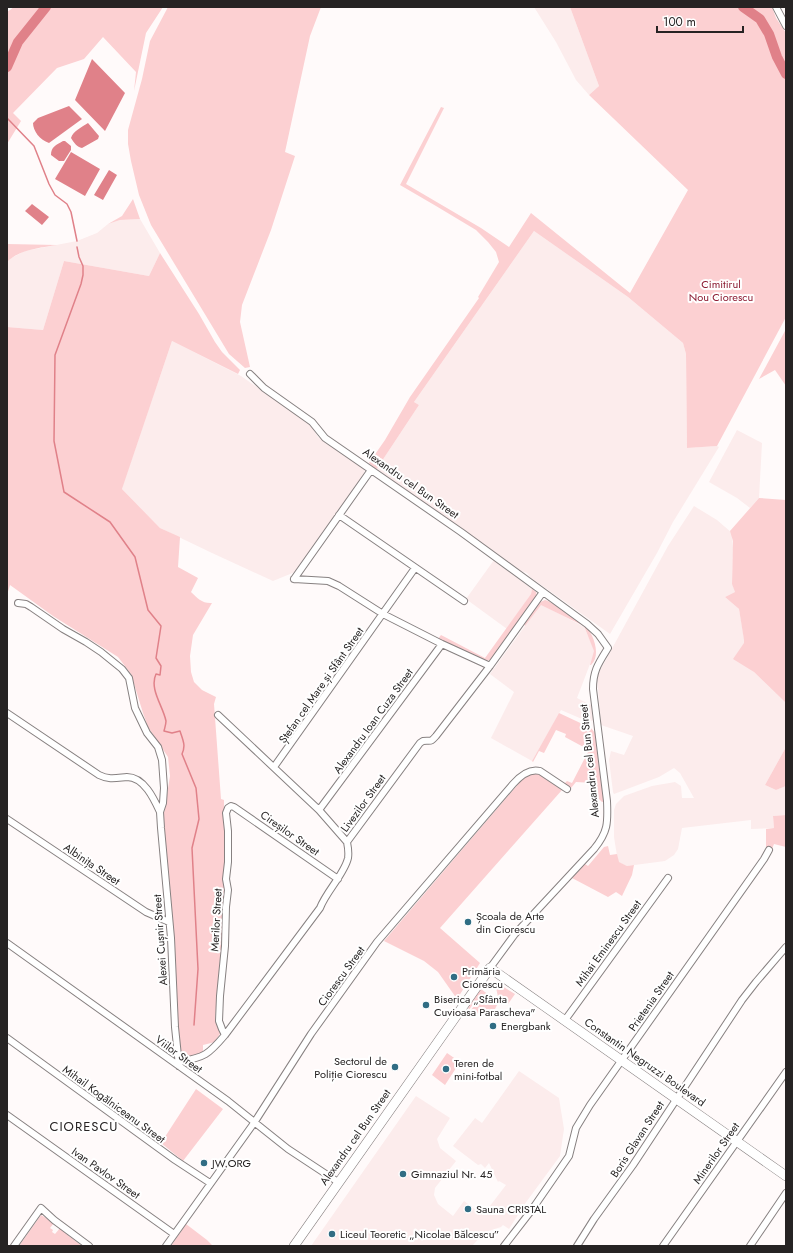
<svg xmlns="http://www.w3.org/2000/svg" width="793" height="1253" font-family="Jost,sans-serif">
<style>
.built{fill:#fcecec}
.green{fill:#fcd0d2}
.water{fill:#e08189}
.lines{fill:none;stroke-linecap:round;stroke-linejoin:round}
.stream{stroke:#e08189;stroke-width:1.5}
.river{stroke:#e08189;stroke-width:10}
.street-casing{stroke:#878181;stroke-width:8}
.secondary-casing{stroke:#878181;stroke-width:10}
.street{stroke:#fff;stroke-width:6}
.secondary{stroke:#fff;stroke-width:9}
.poi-dot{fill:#306d84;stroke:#fff;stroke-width:1.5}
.labels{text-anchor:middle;stroke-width:4;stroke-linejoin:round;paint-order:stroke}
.park-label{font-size:11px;fill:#8b1a31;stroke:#fff}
.street-label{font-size:11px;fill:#262323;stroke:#fff}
.poi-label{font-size:11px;fill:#262323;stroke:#fff;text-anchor:start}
.quarter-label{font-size:13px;letter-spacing:1px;fill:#262323;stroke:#fff}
</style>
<rect width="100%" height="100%" fill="#fffafa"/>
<path class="built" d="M534,7H570L599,86L589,95L576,80L556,42Z
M140,219L160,253L149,276L64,261L43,330L7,327V262L11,258L25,251L77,241L97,233L108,224L120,220Z
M534,231L628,297L683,343L686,354L687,448L717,446L719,447L673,522L657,553L610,634L530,577L527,573L521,571L376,470L419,405L414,402Z
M172,341L241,376L311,425L318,437L364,469L365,474L295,572L273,581L212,553L160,528L122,489L123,485Z
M737,430L762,443L759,498L750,508L737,498L709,482Z
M694,506L717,520L732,533L733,548L732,582L735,592L725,597L739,609L749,668L754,672L786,703V747L765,785L776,790L786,786V815L773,816L774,828L751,829V820L682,828L678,849L674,855L665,861L627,866L618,862L614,837V810L616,804L624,796L652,786L675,782L681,786L682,798H694L680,773L674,768L659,777L614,794L613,792L609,760L611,751L624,755L633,736L601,725L597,676L668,546Z
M494,560L532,589L531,594L507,629L466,599Z
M541,604L584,627L595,651L577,698L591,705L593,720L589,722L561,710L532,761L491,738L514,692L490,674Z
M519,1071L559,1098L564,1129L560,1156L524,1205L509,1229L503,1225L501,1227L485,1232L472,1246H311L416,1096L450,1118L437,1139L440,1148L456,1161L435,1188L434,1195L438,1204L453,1216L464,1201L483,1215L506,1185L499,1181L498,1182L489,1163L485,1168L481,1164L478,1165L453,1146L475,1118L482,1123Z"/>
<path class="green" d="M14,7H163L146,33L134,91L136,72L103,37L84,59L57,68L13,113L21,121L7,144V12Z
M168,7H321L310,36L285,152L295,156L271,230L242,305L240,322L250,367L245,368L229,354L151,225L139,195L131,161L128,144V130L142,79L150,41Z
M570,7H772L776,18L786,33V317L717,446L687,448L686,354L683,343L628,297L534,231L414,402L419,405L376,470L369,463L385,440L410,397L479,298L478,297L499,262L496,252L488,242L476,230L436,206L400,185L441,107L444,108L406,184L481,228L509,247L531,213L630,293L688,190L589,95L599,86Z
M133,199L140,219L120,220L108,224L122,216Z
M7,244L57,245C40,248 20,249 7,262Z
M160,253L199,314L215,342L222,352L240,370L238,374L172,341L122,489L160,528L180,537L178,567L198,578L191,592C197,598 203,604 212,603L193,635L190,656L191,672L194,682L202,690L216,697L214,704L221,799L224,800V813L226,831V887L215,1020L221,1032L215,1042L203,1045V1051L201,1054L183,1057L181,1055L178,1042L172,925L163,819L170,776L168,757L148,727L143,713L131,674L118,657L53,616L10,585L7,595V327L43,330L64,261L149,276Z
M786,329V386L775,370L759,379Z
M759,498L786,500V703L754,672L733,659L744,643V640L739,609L725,597L735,592L732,584L733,541L730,531Z
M532,589L536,592L537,596L493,659L486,661L481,660L438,639L441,635L485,658L531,594Z
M545,600L548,601C558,607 574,615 583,623C593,632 602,655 591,665H590L594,651L584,626L541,605L525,626L524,624L538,603Z
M559,713L591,728L595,733L605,802H602L598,798L597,799L594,783L576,782L571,788L564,784L567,781L572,783L589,750L565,737L566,734L556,730L544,753L539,751L533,762L532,761Z
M786,747V786L776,790L765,785Z
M536,772L562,790L440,928L480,963L457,999L438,972L424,961L384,941L525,776Z
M786,815V847L774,844L772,849H766V829L774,828L773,816Z
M608,846L610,855L617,854L619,862L627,866L634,865L632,875L622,896L616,892L608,897L572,878L585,864L588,866L604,847Z
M495,983L499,984L515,994L508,1004L498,997Z
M479,989H481L497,1001V1005L495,1009H494L488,1015L476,1013V1011L472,1010L470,1011L475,1005L474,1003L473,1004L469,1010L468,1007Z
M447,1053L460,1062L445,1085L432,1075Z
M196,1089L223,1109L183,1161L161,1143Z
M41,1215L54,1223L50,1228L53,1230L52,1232L55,1234L60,1228L69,1236L82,1246H19Z
M186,1224L207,1240L213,1246H171Z"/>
<path class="water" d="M92,59L125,93L105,131L75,100Z
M69,106L82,119L49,143C40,140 33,131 33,123L38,118Z
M88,123L99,136L98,139L82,148C77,147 74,143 71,138C73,131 82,127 88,123Z
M63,141H65L71,146V150L64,161H59L51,155C51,147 56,145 63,141Z
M71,152L100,169L85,196L55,179Z
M109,170L117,175L103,200L94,195Z
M32,204L49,217L42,225L25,211Z"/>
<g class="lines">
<path class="stream" d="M7,118L34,146L49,184L55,195L67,204L71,212L77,241
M77,247L79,257L83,266V275L81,284L55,355L54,441L64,492L110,522L135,557L148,610L161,626L156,658L161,666L160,675L156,674C149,689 163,706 166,721C166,724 165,727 164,731L172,733L180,731C183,741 186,745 182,754L196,788L199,819L192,848L198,969L194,1025"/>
<path class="river" d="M743,7L760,19L769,34L777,57L786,74
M7,67L18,42L46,7"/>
<defs>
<path id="street" d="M776,7L786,26
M250,374L264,388L312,422L325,438L461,532L587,624L598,634L608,648C598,664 593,671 593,689L607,801C608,823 608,832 594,849L515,934L490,968
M339,515L464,601
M294,579L328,581L339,586L383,614L442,644L490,666
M294,579L371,470
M18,603L26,604L31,607L63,629L86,642L101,652L122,669L129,678L135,708L147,733L158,747L162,760L164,788L163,803L160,812L161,828L171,938L175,1027L179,1066
M7,713L99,775C109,780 116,778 127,777C144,777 154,799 160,812
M218,715L319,810L347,842
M274,767L415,568
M319,810L442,644
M7,819L146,912L169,922
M7,943L228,1101L288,1149L338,1182
M565,1020L668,878
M225,1035L222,1029L219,1021L220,996L225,946L226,907L228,890L226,879L228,862V831L226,813L228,808L231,806L234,807L338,879
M7,1038L175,1160L210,1183
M179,1062C205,1057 208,1055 225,1035L320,908C326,892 345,873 348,858C349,852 348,847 347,842L420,743L423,741C431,740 430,743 436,736L490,666L543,592
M7,1115L174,1234
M14,1246L41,1208L54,1220L89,1246
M166,1246L254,1123L311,1034L377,942L513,784C520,776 529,768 540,771L567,789
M504,1246L531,1211L569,1156L576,1128L590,1105L764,859L769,850
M577,1246L594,1219L633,1165L742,1000L756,982L786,947
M663,1246L786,1072
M750,1246L786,1193"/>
<path id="secondary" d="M294,1246L490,968L786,1176"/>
</defs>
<use href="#street" class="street-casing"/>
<use href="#secondary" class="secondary-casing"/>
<use href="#street" class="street"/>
<use href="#secondary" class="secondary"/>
</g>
<g class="poi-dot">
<circle cx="468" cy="922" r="4"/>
<circle cx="454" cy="977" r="4"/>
<circle cx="426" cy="1005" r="4"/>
<circle cx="493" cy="1026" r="4"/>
<circle cx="395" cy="1067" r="4"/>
<circle cx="446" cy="1069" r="4"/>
<circle cx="204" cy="1163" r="4"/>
<circle cx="403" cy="1174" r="4"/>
<circle cx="468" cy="1209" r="4"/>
<circle cx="332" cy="1234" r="4"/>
</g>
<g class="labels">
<g class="park-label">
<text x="721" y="288">Cimitirul<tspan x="721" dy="13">Nou Ciorescu</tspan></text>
</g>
<g class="street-label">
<text transform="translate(411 483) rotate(35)" y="4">Alexandru cel Bun Street</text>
<text transform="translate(321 685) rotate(-55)" y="4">Ștefan cel Mare și Sfânt Street</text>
<text transform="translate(373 721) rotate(-54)" y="4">Alexandru Ioan Cuza Street</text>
<text transform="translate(589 761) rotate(-96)" y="4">Alexandru cel Bun Street</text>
<text transform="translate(363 803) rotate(-54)" y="4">Livezilor Street</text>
<text transform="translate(290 833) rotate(35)" y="4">Cireșilor Street</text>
<text transform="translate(92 864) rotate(34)" y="4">Albinița Street</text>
<text transform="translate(216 920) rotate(-87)" y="4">Merilor Street</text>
<text transform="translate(160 940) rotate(-94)" y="4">Alexei Cușnir Street</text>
<text transform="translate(608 943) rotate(-54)" y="4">Mihai Eminescu Street</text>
<text transform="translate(341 976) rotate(-54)" y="4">Ciorescu Street</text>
<text transform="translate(651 1001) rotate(-55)" y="4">Prietenia Street</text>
<text transform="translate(179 1054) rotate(36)" y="4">Viilor Street</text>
<text transform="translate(645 1062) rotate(35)" y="4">Constantin Negruzzi Boulevard</text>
<text transform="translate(114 1104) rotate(36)" y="4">Mihail Kogălniceanu Street</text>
<text transform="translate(355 1137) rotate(-55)" y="4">Alexandru cel Bun Street</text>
<text transform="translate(637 1139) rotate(-57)" y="4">Boris Glavan Street</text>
<text transform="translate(716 1153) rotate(-55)" y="4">Minerilor Street</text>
<text transform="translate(106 1173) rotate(35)" y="4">Ivan Pavlov Street</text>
</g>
<g class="poi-label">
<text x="476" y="920">Școala de Arte<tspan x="476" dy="13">din Ciorescu</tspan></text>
<text x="462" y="975">Primăria<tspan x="462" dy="13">Ciorescu</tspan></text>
<text x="434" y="1003">Biserica „Sfânta<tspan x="434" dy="13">Cuvioasa Parascheva"</tspan></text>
<text x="501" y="1030">Energbank</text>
<text x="387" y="1065" text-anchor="end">Sectorul de<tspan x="387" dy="13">Poliție Ciorescu</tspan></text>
<text x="454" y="1067">Teren de<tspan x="454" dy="13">mini-fotbal</tspan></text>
<text x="212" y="1167">JW.ORG</text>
<text x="411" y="1178">Gimnaziul Nr. 45</text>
<text x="476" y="1213">Sauna CRISTAL</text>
<text x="340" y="1238">Liceul Teoretic „Nicolae Bălcescu”</text>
</g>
<g class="quarter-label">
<text x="84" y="1131">CIORESCU</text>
</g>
</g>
<rect width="793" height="1253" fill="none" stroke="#262323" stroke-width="16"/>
<path d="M657 26v6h86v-6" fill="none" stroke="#262323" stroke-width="2"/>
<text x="663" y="26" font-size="12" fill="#262323" stroke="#ffffff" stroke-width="3" paint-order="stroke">100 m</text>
</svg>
